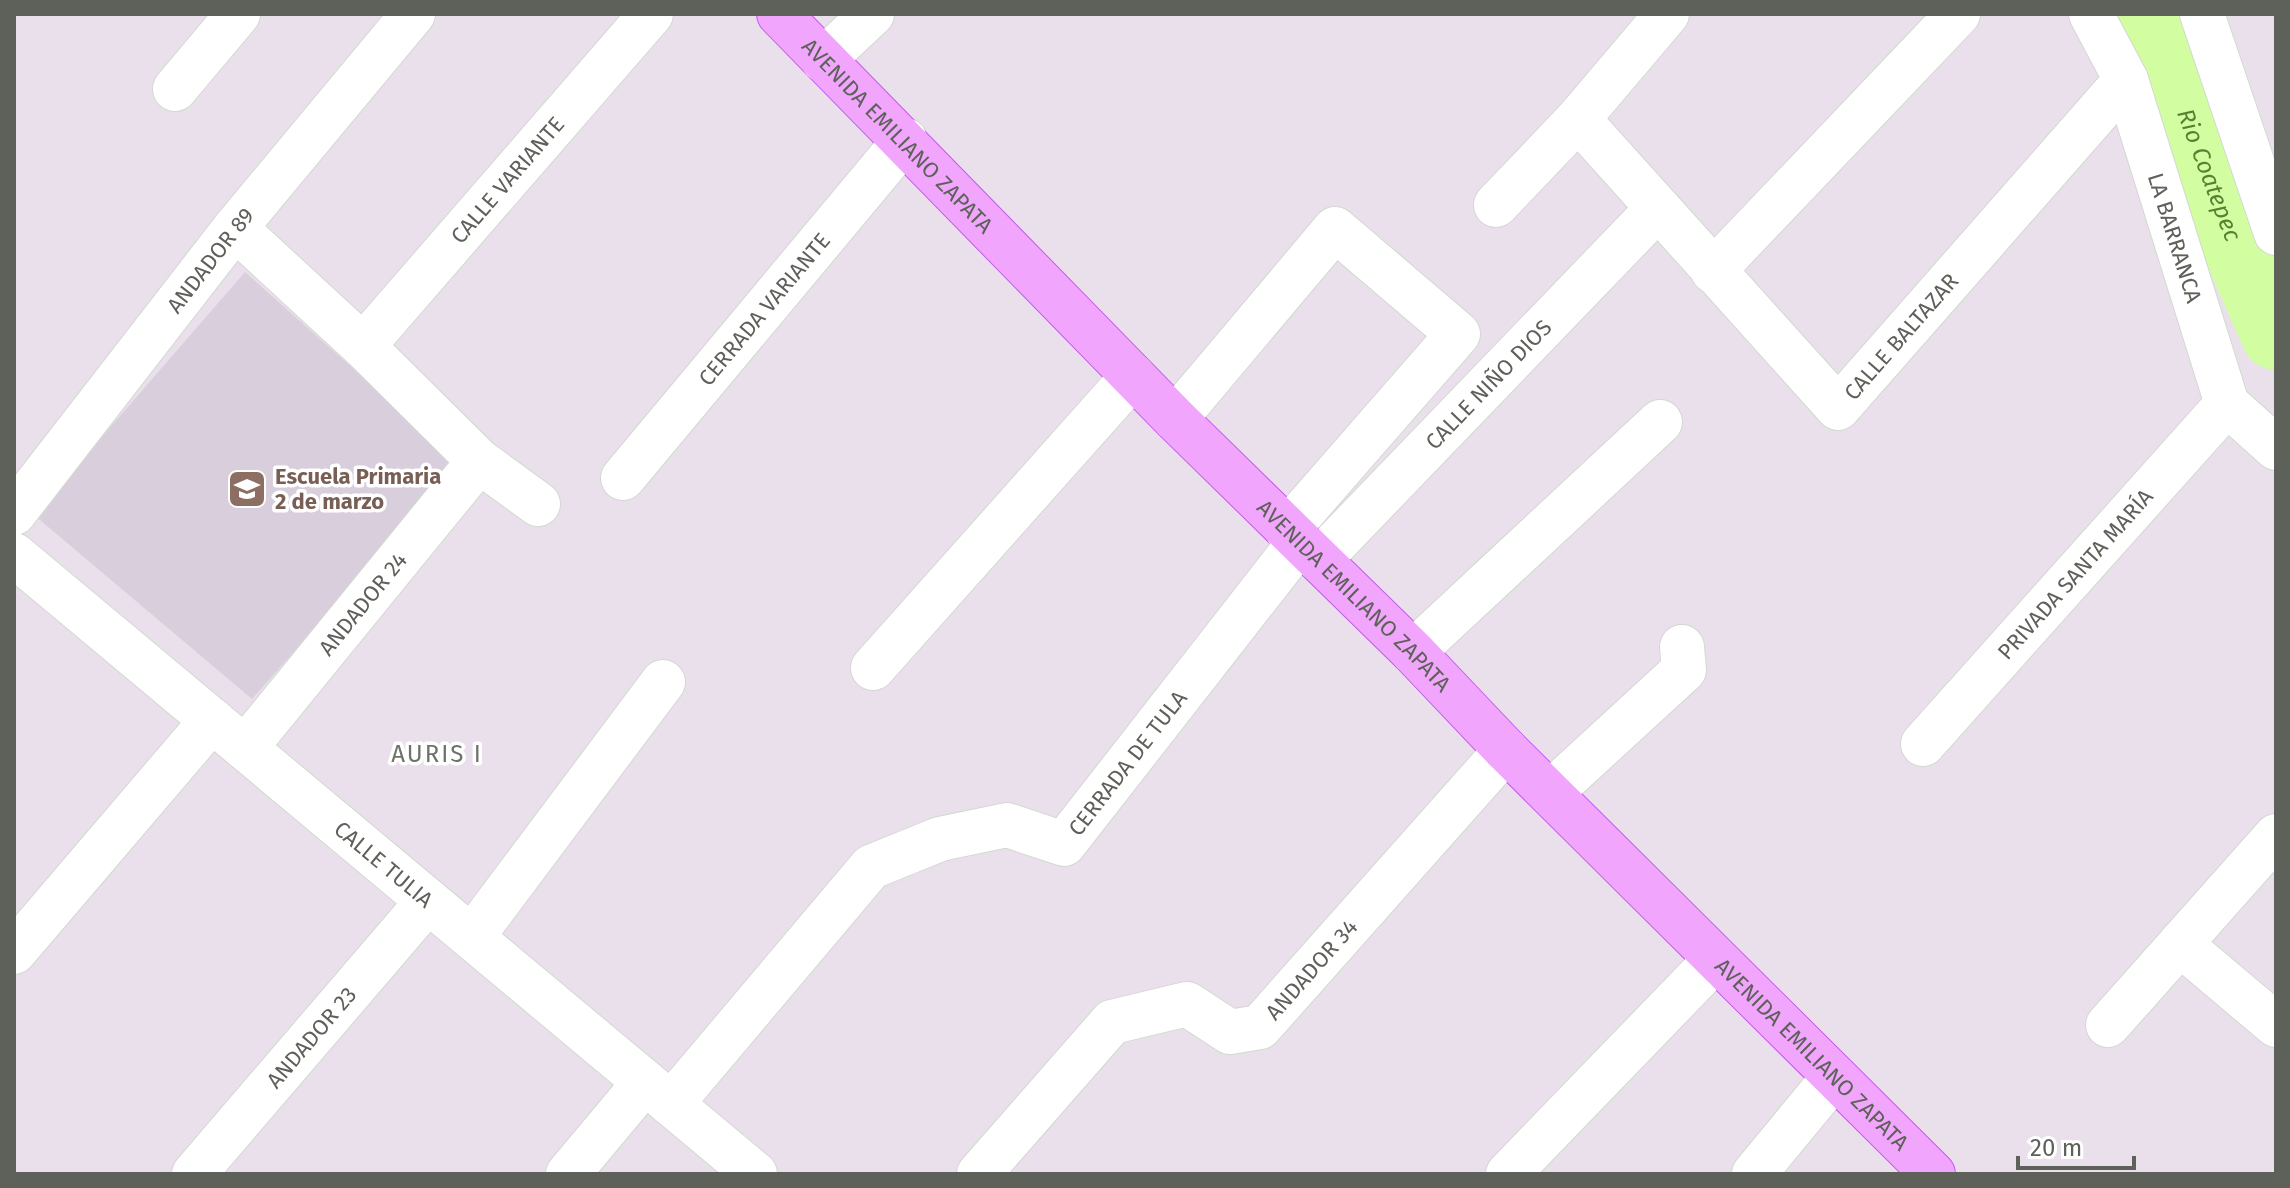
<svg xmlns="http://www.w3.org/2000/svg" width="2290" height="1188" font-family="'Fira Sans',sans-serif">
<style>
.education{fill:#d9cfdc}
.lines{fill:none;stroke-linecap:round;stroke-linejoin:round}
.river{stroke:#d2fda0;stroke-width:70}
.minor-casing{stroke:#d3d8d1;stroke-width:46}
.major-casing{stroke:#c758ed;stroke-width:46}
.minor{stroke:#fff;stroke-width:44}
.major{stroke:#f1a5fd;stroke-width:44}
.labels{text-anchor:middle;stroke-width:7;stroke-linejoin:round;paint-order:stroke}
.street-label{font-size:22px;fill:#5d6159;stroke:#fff}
.education-label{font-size:22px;font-weight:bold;fill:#785e54;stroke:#fff;text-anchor:start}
.water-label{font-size:24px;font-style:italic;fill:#578232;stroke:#fff}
.neighbourhood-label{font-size:24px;letter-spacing:2px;fill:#6e736a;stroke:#fff}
</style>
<rect width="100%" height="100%" fill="#eae0ec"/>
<path class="education" d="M245,272L460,464L252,699L34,515Z"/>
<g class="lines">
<path class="river" id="s1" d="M2148,14L2229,228L2276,335"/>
<defs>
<g id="minor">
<path id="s2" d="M2091,14L2126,80L2227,404L2276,448"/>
<path d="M2202,14L2276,233"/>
<path d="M823,60L872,14"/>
<path d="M175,89L238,14"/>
<path id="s3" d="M1578,119L1838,408L2126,80"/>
<path d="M1496,205L1578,119L1667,14"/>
<path d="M235,228L363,346L479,461L538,504"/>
<path d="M1713,271L1958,14"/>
<path id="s4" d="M363,346L651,14"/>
<path d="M1175,419L1335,229L1458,334L1287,530"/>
<path id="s5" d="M623,478L905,140"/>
<path id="s6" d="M14,513L235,228L413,14"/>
<path id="s7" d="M14,555L755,1174"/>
<path id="s8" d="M1319,560L1658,208"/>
<path d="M1413,652L1660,422"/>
<path d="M873,668L1133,376"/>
<path id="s9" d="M1923,744L2227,404"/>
<path id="s10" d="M245,748L479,461"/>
<path d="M1550,793L1684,670L1682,647"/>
<path d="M472,937L663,682"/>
<path d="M2180,944L2276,1025"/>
<path d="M14,952L212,720"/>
<path d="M2108,1025L2276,836"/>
<path id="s11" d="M671,1104L871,867L940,839L1007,825L1064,844L1299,543"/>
<path id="s12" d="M194,1174L428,901"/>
<path d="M568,1174L645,1082"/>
<path id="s13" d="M979,1174L1112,1022L1187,1004L1230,1032L1260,1027L1506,750"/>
<path d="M1508,1174L1716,959"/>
<path d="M1754,1174L1834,1077"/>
</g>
<g id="major">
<path id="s14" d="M779,14L1175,419L1413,652L1506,750L1933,1174"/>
</g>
</defs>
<use href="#minor" class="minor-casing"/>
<use href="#major" class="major-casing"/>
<use href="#minor" class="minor"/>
<use href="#major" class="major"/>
</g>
<defs>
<symbol id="school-square" viewBox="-11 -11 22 22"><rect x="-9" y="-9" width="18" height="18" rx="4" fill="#8d6e63" stroke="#fff"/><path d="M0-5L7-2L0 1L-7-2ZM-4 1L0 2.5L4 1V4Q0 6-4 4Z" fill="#fff"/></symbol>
</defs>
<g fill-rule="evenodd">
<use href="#school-square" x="225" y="467" width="44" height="44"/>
</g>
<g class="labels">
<g class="street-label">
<text dy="8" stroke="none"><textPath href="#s14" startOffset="170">AVENIDA EMILIANO ZAPATA</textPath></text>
<text dy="8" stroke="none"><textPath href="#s4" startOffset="220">CALLE VARIANTE</textPath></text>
<text dy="8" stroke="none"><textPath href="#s2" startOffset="240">LA BARRANCA</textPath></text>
<text dy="8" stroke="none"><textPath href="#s6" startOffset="320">ANDADOR 89</textPath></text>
<text dy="8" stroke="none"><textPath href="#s5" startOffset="220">CERRADA VARIANTE</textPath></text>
<text dy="8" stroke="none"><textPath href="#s3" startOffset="484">CALLE BALTAZAR</textPath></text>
<text dy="8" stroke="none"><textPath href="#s8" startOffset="244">CALLE NIÑO DIOS</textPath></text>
<text dy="8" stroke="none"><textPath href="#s9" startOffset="228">PRIVADA SANTA MARÍA</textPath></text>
<text dy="8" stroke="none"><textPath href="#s14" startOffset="818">AVENIDA EMILIANO ZAPATA</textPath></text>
<text dy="8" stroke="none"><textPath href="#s10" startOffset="186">ANDADOR 24</textPath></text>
<text dy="8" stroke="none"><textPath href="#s11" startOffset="616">CERRADA DE TULA</textPath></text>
<text dy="8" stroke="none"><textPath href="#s7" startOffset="482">CALLE TULIA</textPath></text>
<text dy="8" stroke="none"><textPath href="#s13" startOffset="438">ANDADOR 34</textPath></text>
<text dy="8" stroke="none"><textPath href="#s12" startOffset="180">ANDADOR 23</textPath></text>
<text dy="8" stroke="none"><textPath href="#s14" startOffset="1466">AVENIDA EMILIANO ZAPATA</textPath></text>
</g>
<g class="education-label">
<text x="275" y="484">Escuela Primaria<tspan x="275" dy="25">2 de marzo</tspan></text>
</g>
<g class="water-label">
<text dy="8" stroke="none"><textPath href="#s1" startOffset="172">Rio Coatepec</textPath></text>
</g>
<g class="neighbourhood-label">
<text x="437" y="762">AURIS I</text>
</g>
</g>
<rect width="2290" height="1188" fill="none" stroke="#5d6159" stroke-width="32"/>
<path d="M2018 1156v12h116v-12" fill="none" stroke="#5d6159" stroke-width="4"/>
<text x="2030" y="1156" font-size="24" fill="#5d6159" stroke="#ffffff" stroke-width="6" paint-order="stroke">20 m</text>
</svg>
